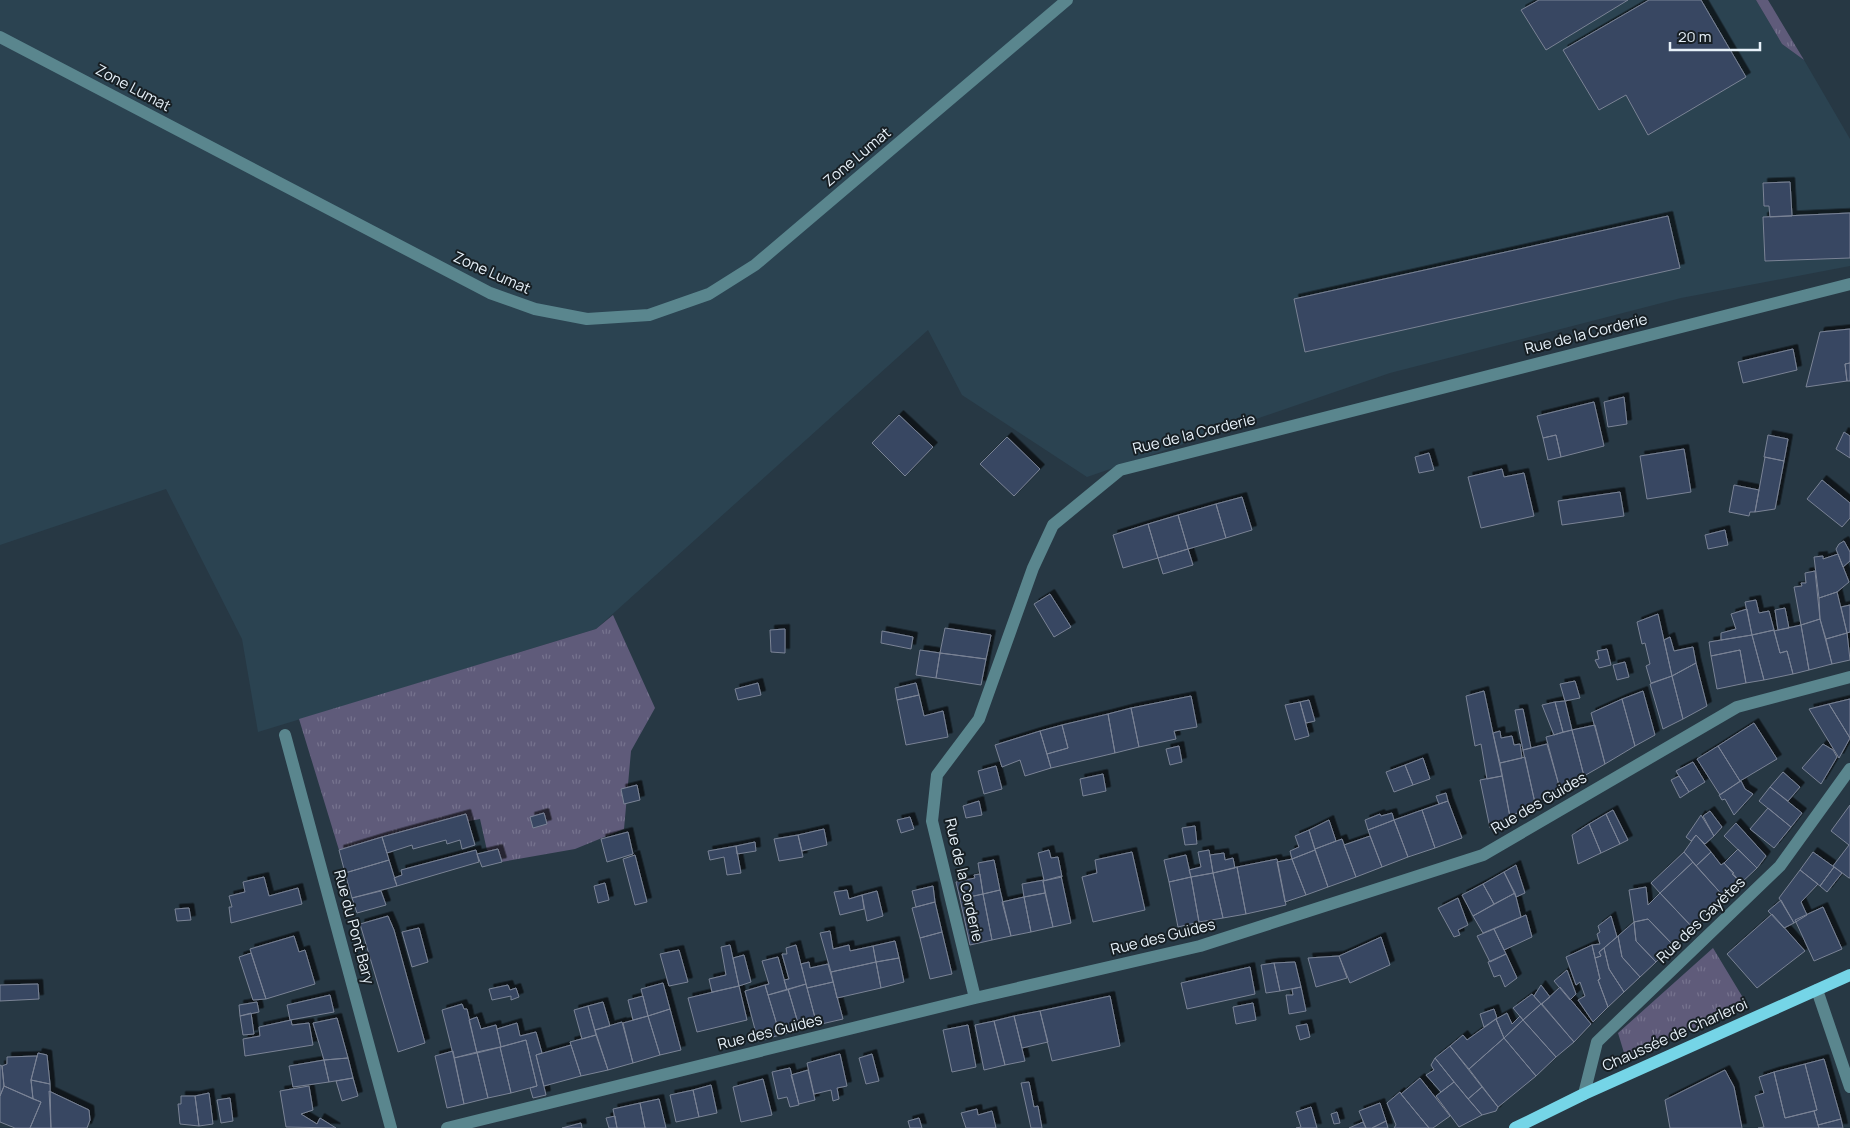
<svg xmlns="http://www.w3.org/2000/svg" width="1850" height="1128" font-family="Manrope,sans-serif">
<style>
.built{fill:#2b4351}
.grass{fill:url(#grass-tufts)}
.building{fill:#384662;stroke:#7a8395;filter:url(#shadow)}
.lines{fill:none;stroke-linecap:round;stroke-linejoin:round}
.minor{stroke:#5a868e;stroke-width:12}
.major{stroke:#75d5e7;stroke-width:12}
.labels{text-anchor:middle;stroke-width:4;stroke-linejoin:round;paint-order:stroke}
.street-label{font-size:15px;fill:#e7f1f9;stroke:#171f24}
</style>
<defs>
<pattern id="grass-tufts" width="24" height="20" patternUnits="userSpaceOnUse" patternTransform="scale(1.25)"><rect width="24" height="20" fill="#5f5b7a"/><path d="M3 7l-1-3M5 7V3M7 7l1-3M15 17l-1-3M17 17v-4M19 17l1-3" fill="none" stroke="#76738e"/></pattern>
<filter id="shadow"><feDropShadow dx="4.5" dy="-4.5" stdDeviation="0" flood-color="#0009"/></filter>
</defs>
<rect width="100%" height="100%" fill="#273844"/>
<path class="built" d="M0,0H1756L1782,44L1804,60L1850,139V266L1681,298L1390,373L1087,477L962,395L928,330L596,629L258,732L242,639L166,489L0,545Z"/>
<path class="grass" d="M1756,0H1768L1804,60L1782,44Z
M613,615L655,708L631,751L624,829L575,849L490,864L480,819L382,838L339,850L299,719L596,629Z
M1713,948L1748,1006L1625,1056L1618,1033Z"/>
<path class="building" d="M1539,0H1628L1546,50L1521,10Z
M1649,0H1701L1746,77L1648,135L1626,95L1599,110L1563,50Z
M1790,182L1792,216L1770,217L1769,206H1764L1763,183Z
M1850,213V258L1765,261L1763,217Z
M1668,216L1680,268L1305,352L1294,299Z
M1850,329V363L1845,364L1847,381L1806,387L1820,332Z
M1793,349L1797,370L1743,383L1738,362Z
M1850,363V381H1847L1845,364Z
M1624,397L1627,424L1608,427L1604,402Z
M1594,402L1604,446L1561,457L1556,435L1543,438L1537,416Z
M899,415L933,447L905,476L872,443Z
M1844,432L1850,436V458L1836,449Z
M1556,435L1561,457L1548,460L1543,438Z
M1768,435L1788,439L1784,461L1764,457Z
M1007,437L1040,469L1014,496L980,464Z
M1684,449L1691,492L1647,499L1640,456Z
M1429,453L1434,470L1419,473L1415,457Z
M1765,457L1784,461L1775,509L1755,512Z
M1502,469L1504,477L1524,473L1534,516L1481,528L1468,477Z
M1822,480L1850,503V518L1842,527L1807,499Z
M1734,485L1759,490L1755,512H1750L1749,516L1729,512Z
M1620,492L1624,516L1562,525L1558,501Z
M1242,497L1252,530L1226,538L1216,504Z
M1216,504L1226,538L1188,549L1178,515Z
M1178,515L1188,549L1158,558L1148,524Z
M1148,524L1158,558L1123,568L1113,535Z
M1725,530L1728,545L1708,549L1705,535Z
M1844,541L1850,552V561L1843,567L1836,549L1839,544Z
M1188,549L1193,565L1163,574L1158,558Z
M1838,554L1849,582L1837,592L1819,598L1814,557L1823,556V559Z
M1815,571L1820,619L1801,625L1794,587L1802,586L1801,583H1806L1805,573Z
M1837,592L1847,633L1826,639L1820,619L1819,598Z
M1050,594L1071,627L1054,637L1034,604Z
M1756,600L1759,613L1769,611L1774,630L1752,635L1745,602Z
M1850,605V632L1847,633L1841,607Z
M1785,608L1789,628L1778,630L1775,610Z
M1747,609L1752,635L1721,640V633L1736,629L1731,614Z
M1658,614L1672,676L1651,683L1646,666L1650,664L1645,643L1642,644L1637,622Z
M1820,619L1832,664L1809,670L1801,625Z
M1801,625L1809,670L1793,674L1787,651L1780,653L1774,631Z
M945,628L991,635L986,659L940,653Z
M785,629V653L771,652L770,630Z
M1774,630L1780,653L1787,651L1793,674L1764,680L1752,635Z
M882,631L913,637L911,649L881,643Z
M1847,633L1850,660L1832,664L1826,639Z
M1752,635L1764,680L1746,683L1740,650L1711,656L1709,642Z
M1670,637L1674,651L1693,647L1696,663L1672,676L1664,640Z
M1607,649L1611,665L1599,668L1595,660L1599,659L1597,651Z
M920,650L940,653L936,678L916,675Z
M1740,650L1746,683L1717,689L1711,656Z
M940,653L986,659L981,685L936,678Z
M1625,662L1629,677L1617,680L1613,665Z
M1696,663L1707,706L1683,719L1672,676Z
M1672,676L1683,719L1663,729L1650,684Z
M1575,681L1580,698L1565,701L1560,684Z
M758,683L761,695L738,700L735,689Z
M916,683L919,695L897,700L895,688Z
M1484,691L1502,776L1487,779L1481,744L1475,746L1466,696Z
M1643,691L1655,735L1635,746L1622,699Z
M919,695L924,716L943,711L948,737L906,745L897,700Z
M1191,696L1197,727L1174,731L1176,739L1139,747L1131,708Z
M1622,699L1635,746L1605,764L1591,713Z
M1850,699V738L1829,704Z
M1309,700L1315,721L1306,723L1300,702Z
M1565,701L1572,730L1563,732L1555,702Z
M1300,702L1309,736L1295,740L1285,705Z
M1555,702L1563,732L1554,735L1542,705Z
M1829,704L1850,738L1839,758L1809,709Z
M1131,708L1139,747L1115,753L1108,714Z
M1523,709L1531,748L1523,750L1515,710Z
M1108,714L1115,753L1051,768L1047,754L1068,748L1062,725Z
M1754,723L1777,759L1740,781L1718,746Z
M1062,725L1068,748L1047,754L1040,731Z
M1595,725L1605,764L1584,776L1572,730Z
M1572,730L1584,776L1560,789L1546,737Z
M1040,731L1051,768L1025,776L1020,760L1002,767L995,745Z
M1500,731L1501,738L1512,736L1514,745L1520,744L1522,758L1500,763L1493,733Z
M1547,744L1560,789L1535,803L1523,750Z
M1823,744L1833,750L1837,757L1821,784L1802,768Z
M1179,746L1182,762L1170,765L1166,749Z
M1718,746L1740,781L1720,795L1697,759Z
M1525,757L1535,803L1510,817L1500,763Z
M1423,758L1430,779L1413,785L1405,765Z
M1693,762L1705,782L1689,792L1676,771Z
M1405,765L1413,785L1394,792L1386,772Z
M996,766L1002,789L984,794L978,771Z
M1783,772L1800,787L1788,801L1770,787Z
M1103,774L1106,791L1083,796L1080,779Z
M1502,776L1510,817L1490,828L1480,780Z
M1679,776L1689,792L1680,798L1671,780Z
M1741,781L1745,789L1753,794L1734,815L1725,799L1722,800L1719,795Z
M637,785L640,800L624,804L621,789Z
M1770,787L1802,813L1791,827L1759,801Z
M1446,793L1448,801L1439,804L1436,796Z
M979,801L982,815L966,818L963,806Z
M1448,801L1462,838L1435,848L1422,810Z
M1850,805V878H1849L1833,866L1849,845L1831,831Z
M1768,808L1791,827L1774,848L1750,829Z
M1422,810L1435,848L1408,857L1394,820Z
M1613,810L1628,840L1620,844L1606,814Z
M1710,811L1722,827L1714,836L1703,816Z
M544,813L547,824L533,828L530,817Z
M1392,813L1394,820L1368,830L1365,820L1380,814L1381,816Z
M466,814L475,845L462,849L460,840L447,844L446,840L413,849L412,845L387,853L382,837Z
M1606,814L1620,844L1601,853L1589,824Z
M1701,815L1714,836L1705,844L1696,835L1691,841L1686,837Z
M910,817L914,829L901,833L897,820Z
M1329,820L1336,841L1315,849L1309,830Z
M1394,820L1408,857L1382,867L1368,830Z
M1736,823L1766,856L1757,868L1724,836Z
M1589,824L1601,853L1578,864L1572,835Z
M1195,826L1197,844L1185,845L1182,828Z
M824,829L827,845L802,851L798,835Z
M1309,830L1315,850L1292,859L1290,851L1299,847L1295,836Z
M628,832L633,854L607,862L601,839Z
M798,835L803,857L779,861L774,839Z
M1696,835L1711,852L1696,866L1684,852Z
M1370,836L1382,867L1356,877L1344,845Z
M382,837L389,860L345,873L339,850Z
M1342,839L1356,877L1328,887L1315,849Z
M755,842L756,851L737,854L736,846Z
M736,846L741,873L727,875L724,857L710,860L708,851Z
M498,849L502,862L482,867L477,854Z
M1738,849L1757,868L1741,883L1724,863Z
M476,850L479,862L397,886L394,878L402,875L401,870Z
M1049,850L1051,858L1058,857L1062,877L1043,881L1045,893L1024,897L1022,884L1044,880L1038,853Z
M1209,850L1213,873L1191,877L1189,870L1201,867L1198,852Z
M1315,850L1328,887L1306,895L1292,859Z
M1132,852L1145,910L1093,922L1082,877L1097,873L1095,860Z
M1684,852L1693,862L1660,893L1651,883Z
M1711,852L1721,865L1724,863L1734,873L1732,874L1741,883L1725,898L1696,866Z
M1813,852L1834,867L1820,886L1800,870Z
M1224,853L1225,860L1233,858L1235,868L1213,873L1210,855Z
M635,855L647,902L635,905L623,859Z
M1186,855L1191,877L1169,882L1164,860Z
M1277,859L1286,905L1246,914L1237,867Z
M1292,859L1306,895L1285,902L1277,862Z
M389,860L397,886L352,898L345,873Z
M994,860L1000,890L983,894L978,863Z
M1693,862L1725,898L1693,928L1660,893Z
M1516,865L1525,893L1516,897L1504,872Z
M1237,867L1246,914L1223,918L1213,873Z
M1834,867L1842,873L1827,892L1820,886Z
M1800,870L1818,884L1801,902L1807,915L1794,923L1779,898Z
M1504,872L1515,893L1494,904L1483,884Z
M1213,873L1223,918L1199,922L1191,877Z
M980,874L983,894L960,899L956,882L975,878L974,875Z
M1061,876L1071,923L1053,927L1043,881Z
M264,877L269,896L298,888L302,904L231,923L229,907H232L229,896L245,892L243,882Z
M1191,877L1199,922L1178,927L1169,882Z
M605,883L609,900L598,903L594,886Z
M1483,884L1494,904L1473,916L1462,895Z
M933,886L935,902L916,907L912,891Z
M1646,887L1648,905L1660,893L1693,928L1673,945L1648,919L1634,922L1629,890Z
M847,890L849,899L862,895L864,909L840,915L834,892Z
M1000,890L1011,936L992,940L983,894Z
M381,891L386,905L357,913L352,898Z
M877,891L883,916L867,921L862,895Z
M1045,893L1053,927L1031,932L1024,897Z
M1515,893L1521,917L1483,933L1473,916Z
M983,894L992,940L970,945L960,899Z
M1024,897L1031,932L1011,936L1002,902Z
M1458,898L1468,925L1458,930L1460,935L1454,937L1438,908Z
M1781,900L1794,923L1784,928L1768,911Z
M935,902L942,932L920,938L912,908Z
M1823,907L1842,949L1814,961L1795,920Z
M189,908L191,920L177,921L175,909Z
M1772,914L1805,951L1757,988L1727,954Z
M1526,915L1532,937L1504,950L1494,929Z
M388,916L394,930L425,1043L398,1052L360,924Z
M1611,916L1617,937L1599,952L1601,956L1595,958L1592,945L1600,944L1597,934L1600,932L1598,926Z
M1648,919L1673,945L1656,962L1636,941L1634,922Z
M1634,922L1636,941L1656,962L1640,977L1622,957L1618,936Z
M419,928L428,962L412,967L402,932Z
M1494,929L1506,954L1490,962L1477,936Z
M830,931L833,949L849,945L850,951L873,946L876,962L831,972L820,933Z
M942,932L952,974L930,979L920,938Z
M294,936L299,952L305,950L315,984L266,999L250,949Z
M1618,936L1622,957L1640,977L1624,992L1609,969L1604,948Z
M1381,937L1390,965L1350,983L1339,956Z
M895,941L899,958L876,962L873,946Z
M730,945L739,986L712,992L709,979L726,975L721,947Z
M796,945L806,984L787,990L784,980L789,979L782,954H787L786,948Z
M1592,945L1600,979L1598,980L1608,1007L1593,1022L1578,1000L1585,996L1580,982L1576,985L1566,957Z
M1604,948L1609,969L1624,992L1608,1007L1598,980L1600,979L1595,958L1601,956L1599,952Z
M679,950L688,982L669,986L660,954Z
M251,953L266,999L253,1000L239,957Z
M1506,954L1517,978L1505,987L1500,975L1494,977L1488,962Z
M744,955L751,982L739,986L733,958Z
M1339,956L1347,978L1316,987L1308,958Z
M778,957L787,990L768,995L765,985L769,984L762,961Z
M899,958L904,982L881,988L876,962Z
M809,962L810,968L828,964L833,982L807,988L801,964Z
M876,962L881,988L837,998L831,972Z
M1295,962L1301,987L1280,991L1274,963Z
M1274,963L1280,991L1266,993L1261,965Z
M1250,967L1255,994L1187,1009L1181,983Z
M1567,970L1576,994L1570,1000L1554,981Z
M833,982L843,1019L817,1025L807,988Z
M663,983L670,1009L648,1016L641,989Z
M38,984L39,999L0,1001V985Z
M806,984L817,1025L800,1030L788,989Z
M508,985L510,990L516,988L519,997L511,1000V996L492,1000L489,989Z
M765,985L780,1035L758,1041L745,991Z
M1541,985L1550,997L1541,1004L1534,996Z
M739,986L747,1020L697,1032L688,998Z
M1301,987L1306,1011L1289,1014L1286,995H1293L1292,989Z
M1560,987L1591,1024L1574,1042L1542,1004Z
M788,989L800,1030L780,1035L768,995Z
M1532,994L1541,1004L1523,1020L1513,1008Z
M330,995L334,1012L290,1020L287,1005Z
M643,996L648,1016L633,1020L628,1000Z
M1110,996L1120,1046L1052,1061L1040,1011Z
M257,1002L259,1012L240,1016L239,1005Z
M603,1002L610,1026L595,1030L588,1006Z
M1253,1003L1256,1020L1236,1024L1233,1007Z
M462,1004L464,1009H467L477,1053L454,1058L442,1010Z
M1541,1004L1574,1042L1556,1057L1523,1020Z
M588,1006L596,1035L582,1039L574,1010Z
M670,1009L681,1050L660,1055L648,1016Z
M1494,1009L1497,1018L1484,1027L1480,1014Z
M1040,1011L1048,1042L1022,1048L1014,1016Z
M251,1013L254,1034L243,1035L240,1016Z
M1507,1013L1512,1024L1520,1016L1523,1020L1504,1038L1496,1019Z
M648,1016L660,1055L633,1063L623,1023Z
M1014,1016L1025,1061L1005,1065L994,1021Z
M477,1017L481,1029L496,1025L501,1047L477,1053L469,1020Z
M337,1018L348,1058L324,1060L313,1023Z
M1496,1019L1504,1038L1469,1069L1450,1046L1463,1035L1467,1040Z
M291,1020L292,1025L309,1023L313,1045L245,1056L243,1039L260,1036L259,1027Z
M1523,1020L1556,1057L1536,1076L1504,1038Z
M994,1021L1005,1065L984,1070L975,1025Z
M622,1022L633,1063L608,1070L595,1030Z
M517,1023L520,1036L536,1032L542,1053L536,1055L546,1095L533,1098L530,1088L537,1086L526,1040L501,1047L497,1029Z
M1307,1024L1310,1037L1300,1040L1296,1026Z
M968,1025L976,1067L952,1072L943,1030Z
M596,1035L608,1070L581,1076L570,1042Z
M1504,1038L1536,1076L1498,1107L1469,1069Z
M526,1040L537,1086L511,1093L500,1047Z
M571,1045L581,1076L544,1086L536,1055Z
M1450,1046L1482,1087L1468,1099L1435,1058Z
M500,1047L511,1093L488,1098L477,1052Z
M453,1051L464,1104L447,1108L435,1056Z
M477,1052L488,1098L464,1104L454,1058Z
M38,1053L47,1055L50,1084L31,1080Z
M840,1054L847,1086L837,1088L839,1099L833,1101L831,1090L814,1094L807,1063Z
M872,1054L879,1081L866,1084L859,1058Z
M37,1056L31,1080L33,1099L4,1086L2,1066L7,1064V1057Z
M348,1058L353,1078L329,1082L324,1060Z
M1435,1058L1454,1082L1441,1092L1426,1075L1434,1070L1431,1065Z
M1824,1059L1841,1119L1818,1125L1814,1111L1817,1110L1805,1064Z
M324,1060L329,1082L293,1087L289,1066Z
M1805,1064L1817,1110L1785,1118L1774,1072Z
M0,1065L2,1066L4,1086L0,1096Z
M790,1068L799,1105L790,1107L787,1097L778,1099L772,1072Z
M808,1070L815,1100L799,1104L791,1075Z
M1725,1070L1734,1087L1742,1128H1670L1665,1100Z
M1774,1072L1785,1118L1814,1111L1819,1128H1758L1764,1127L1755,1096L1764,1093L1759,1077Z
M353,1078L358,1096L342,1101L336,1081Z
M1420,1078L1450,1116L1433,1128H1429L1401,1094Z
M763,1079L772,1115L741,1122L733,1087Z
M31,1080L50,1084L51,1128H30L41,1102L33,1099Z
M1029,1082L1034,1107L1038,1106L1042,1128H1031L1021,1083Z
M1454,1082L1482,1115L1459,1127L1436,1096Z
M711,1085L717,1113L699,1117L693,1090Z
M4,1086L41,1102L30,1128H15L0,1122V1096Z
M309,1086L313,1110L301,1114L317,1124L320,1118L336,1128L286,1127L280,1091Z
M1482,1087L1498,1107L1496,1111L1482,1115L1468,1099Z
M693,1090L699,1117L676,1122L670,1095Z
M49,1091L89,1110L90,1120L87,1128H51Z
M1400,1092L1401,1094L1429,1128H1394L1396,1125L1387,1103Z
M209,1093L213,1124L199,1126L195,1096Z
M181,1096H195L199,1126L180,1124L178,1104H181Z
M230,1098L233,1121L221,1123L217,1100Z
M659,1099L666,1128H645L640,1103Z
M640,1103L645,1128H617L613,1109Z
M1380,1103L1386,1121L1372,1128H1366L1359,1111Z
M1311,1107L1317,1128H1296L1301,1127L1296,1112Z
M977,1109L978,1115L992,1111L996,1128H966L961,1113Z
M1337,1112L1340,1123L1334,1124L1331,1114Z
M615,1116L617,1128H609L606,1118Z
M919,1118L922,1128H910L908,1121Z
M1841,1119L1843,1128H1819L1818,1125Z
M1386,1121L1388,1128H1372Z
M1363,1122L1366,1128H1349Z
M581,1123L582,1128H562Z"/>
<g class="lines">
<path class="minor" d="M0,37L490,293L535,309L587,319L649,315L709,294L755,265L1067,0
M285,735L391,1128
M1817,990L1850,1087
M975,998L932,821L937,775L979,719L1033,568L1053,525L1120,470L1850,284
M1584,1094L1597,1042L1780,866L1850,769
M447,1128L975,998L1200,946L1483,855L1737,707L1850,677"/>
<path class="major" d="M1515,1128L1584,1094L1850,975"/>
</g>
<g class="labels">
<g class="street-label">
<text transform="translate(133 88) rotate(28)" y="5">Zone Lumat</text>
<text transform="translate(857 157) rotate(-40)" y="5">Zone Lumat</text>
<text transform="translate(492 273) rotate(24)" y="5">Zone Lumat</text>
<text transform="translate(1586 334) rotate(-14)" y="5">Rue de la Corderie</text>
<text transform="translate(1194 434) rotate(-14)" y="5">Rue de la Corderie</text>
<text transform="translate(1539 803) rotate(-30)" y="5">Rue des Guides</text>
<text transform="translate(964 880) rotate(77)" y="5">Rue de la Corderie</text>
<text transform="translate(1701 920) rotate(-44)" y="5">Rue des Gayètes</text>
<text transform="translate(354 927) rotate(75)" y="5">Rue du Pont Bary</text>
<text transform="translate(1163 937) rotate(-14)" y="5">Rue des Guides</text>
<text transform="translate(770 1032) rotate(-14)" y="5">Rue des Guides</text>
<text transform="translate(1675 1035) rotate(-24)" y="5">Chaussée de Charleroi</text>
</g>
</g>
<path d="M1670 42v8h90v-8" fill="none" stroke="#e7f1f9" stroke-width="2.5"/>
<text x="1678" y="42" font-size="15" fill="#e7f1f9" stroke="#171f24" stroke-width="4" paint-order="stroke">20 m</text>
</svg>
